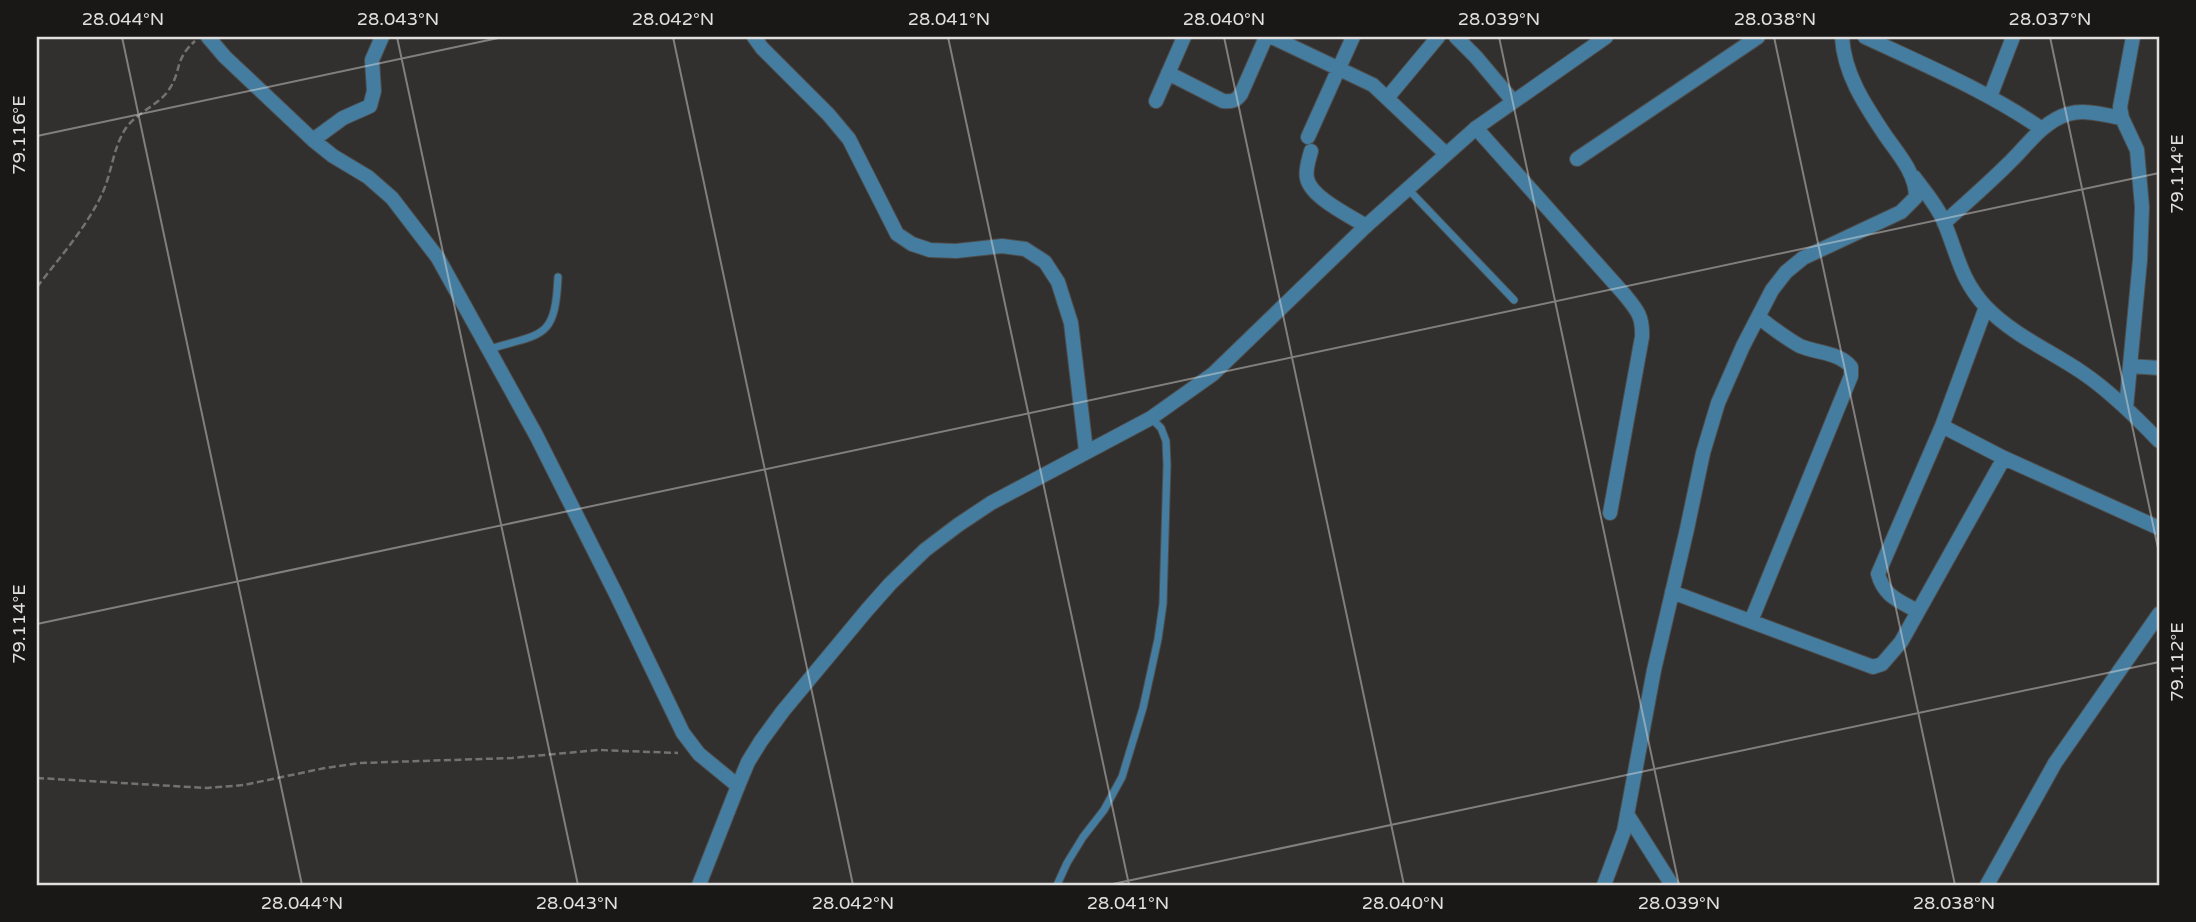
<svg xmlns="http://www.w3.org/2000/svg" width="2196" height="922" font-family="'Varela Round',sans-serif">
<style>
.lines{fill:none;stroke-linecap:round;stroke-linejoin:round}
.service-casing{stroke:#4e4c4a;stroke-width:9}
.minor-casing{stroke:#4e4c4a;stroke-width:16}
.tertiary-casing{stroke:#4e4c4a;stroke-width:16}
.path{stroke:#747271;stroke-width:2.5;stroke-dasharray:7 3.5;stroke-linecap:butt}
.service{stroke:#447da0;stroke-width:7}
.minor{stroke:#447da0;stroke-width:14}
.tertiary{stroke:#447da0;stroke-width:14}
.ticks{fill:none;stroke:#e1e0df;stroke-width:2;stroke-opacity:0.45}
.neatline{fill:none;stroke:#e1e0df;stroke-width:2.5}
.ticks-label{font-size:18px;text-anchor:middle;fill:#e1e0df}
</style>
<rect width="100%" height="100%" fill="#32302e"/>
<g class="lines">
<defs>
<path id="service" d="M1408,189L1514,300
M489,349C544,333 555,339 558,277
M1057,885L1067,863L1083,837L1104,810L1122,777L1143,708L1158,639L1163,604L1167,465L1166,441L1161,428L1151,418"/>
<path id="minor" d="M208,37L225,57L313,140L333,156L368,177L392,198L438,258L536,435L616,594L683,733L699,754L738,786
M754,37L762,48L828,114L849,139L897,234L912,244L930,250L956,251L1002,246L1025,249L1045,262L1058,282L1071,323L1086,451
M1272,37L1373,85L1446,154
M1456,37L1476,57L1513,101
M1865,37C1925,65 1987,91 2042,129
M1168,73L1223,101C1231,102 1236,101 1241,94L1266,37
M1388,97L1438,37
M1990,97L2013,37
M1156,101L1184,37
M1476,128L1624,294C1637,310 1643,316 1642,337L1610,513
M1308,137L1353,37
M313,140L343,118L370,106L374,91L372,60L382,37
M1311,151C1309,160 1305,169 1307,178C1310,197 1350,216 1366,226
M1577,159L1758,37
M1914,177C1925,192 1937,205 1944,222C1958,255 1960,279 1986,307C2014,336 2051,351 2083,373C2111,392 2136,417 2159,441
M1944,223C1966,203 1988,184 2009,163C2027,146 2042,122 2068,114C2085,109 2105,115 2122,118
M2130,366L2159,368
M2126,408L2140,260L2142,207L2137,150L2122,118L2120,107L2133,37
M1942,426L2004,458L2159,528
M1672,592L1873,667L1882,664L1901,642L2004,458
M1917,611C1898,600 1884,596 1878,574L1942,426L1986,307
M1751,621L1851,376V367C1839,352 1816,353 1800,346C1785,338 1772,327 1758,317
M1627,814L1672,885
M1604,885L1624,831L1654,670L1687,529L1703,453L1718,403L1743,346L1772,290L1786,272L1803,258L1901,212L1916,197C1916,173 1898,154 1885,135C1865,105 1844,74 1842,37
M1987,885L2055,763L2159,614"/>
<path id="tertiary" d="M699,885L738,786L748,762L761,741L783,711L867,610L890,584L925,550L958,525L991,503L1151,418L1213,374L1366,226L1476,128L1606,37"/>
</defs>
<use href="#service" class="service-casing"/>
<use href="#minor" class="minor-casing"/>
<use href="#tertiary" class="tertiary-casing"/>
<path class="path" d="M37,287C60,257 86,228 102,194C112,173 113,147 126,128C138,111 160,105 170,88C182,69 174,60 195,41
M37,778L207,788L244,785L325,768L360,763L512,758L598,750L678,753"/>
<use href="#service" class="service"/>
<use href="#minor" class="minor"/>
<use href="#tertiary" class="tertiary"/>
</g>
<path class="ticks" d="M122,37L302,885M397,37L578,885M673,37L853,885M948,37L1129,885M1224,37L1404,885M1499,37L1679,885M1774,37L1955,885M2050,37L2159,553M37,136L503,37M37,624L2159,173M1108,885L2159,662"/>
<rect width="2196" height="922" fill="none" stroke="#191817" stroke-width="77"/>
<rect x="38" y="38" width="2120" height="846" class="neatline"/>
<g class="ticks-label">
<text x="123" y="25">28.044°N</text>
<text x="398" y="25">28.043°N</text>
<text x="673" y="25">28.042°N</text>
<text x="949" y="25">28.041°N</text>
<text x="1224" y="25">28.040°N</text>
<text x="1499" y="25">28.039°N</text>
<text x="1775" y="25">28.038°N</text>
<text x="2050" y="25">28.037°N</text>
<text transform="translate(19 135) rotate(-90)" y="6">79.116°E</text>
<text transform="translate(2177 174) rotate(-90)" y="6">79.114°E</text>
<text transform="translate(19 624) rotate(-90)" y="6">79.114°E</text>
<text transform="translate(2177 662) rotate(-90)" y="6">79.112°E</text>
<text x="302" y="909">28.044°N</text>
<text x="577" y="909">28.043°N</text>
<text x="853" y="909">28.042°N</text>
<text x="1128" y="909">28.041°N</text>
<text x="1403" y="909">28.040°N</text>
<text x="1679" y="909">28.039°N</text>
<text x="1954" y="909">28.038°N</text>
</g>
</svg>
